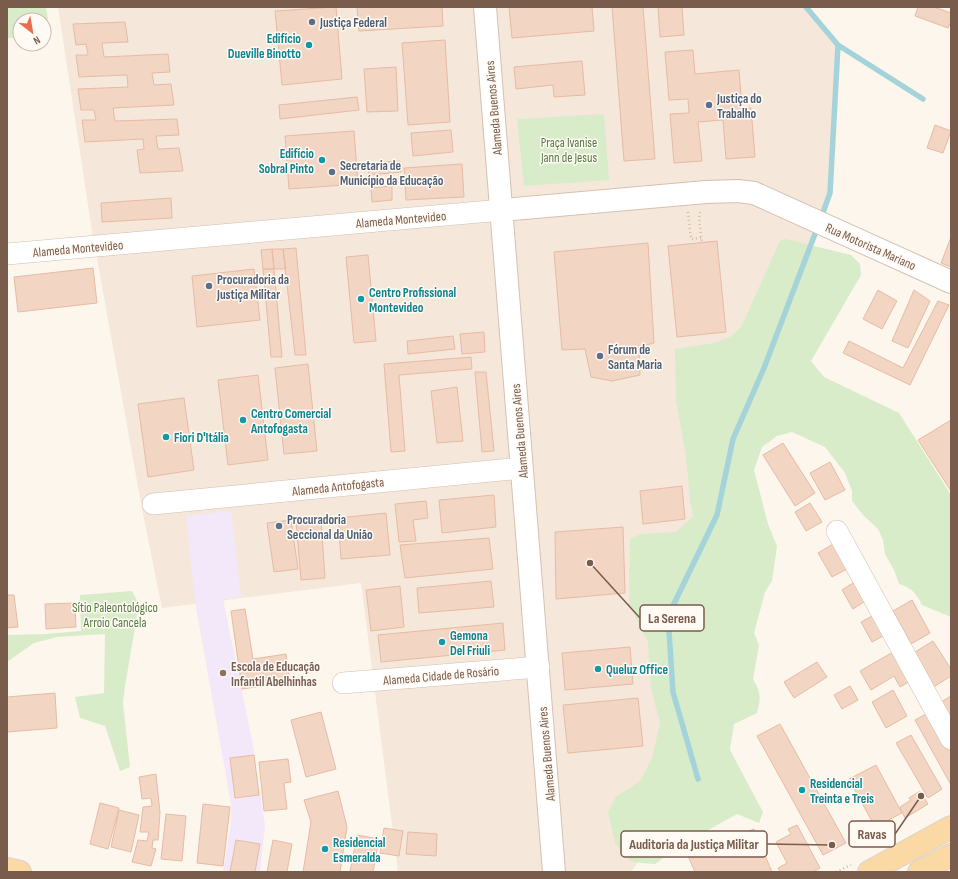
<svg xmlns="http://www.w3.org/2000/svg" width="958" height="879" font-family="'Sofia Sans Condensed',sans-serif">
<style>
.residential{fill:#f5e8da}
.education{fill:#f3e8fa}
.green{fill:#d8ecc9}
.lines{fill:none;stroke-linecap:round;stroke-linejoin:round}
.stream{stroke:#a5d3da;stroke-width:5.5}
.building{fill:#f3d5c3;stroke:#e6bba3}
.street-casing{stroke:#d1beb0;stroke-width:22}
.secondary-casing{stroke:#d6c0b0;stroke-width:24}
.primary-casing{stroke:#dad1cd;stroke-width:24}
.path{stroke:#d9b8a5;stroke-width:2.5;stroke-dasharray:1 3;stroke-linecap:butt}
.street{stroke:#fff;stroke-width:21}
.secondary{stroke:#fff;stroke-width:22}
.primary{stroke:#fbd9a5;stroke-width:22}
.service-dot{fill:#5c6f8a;stroke:#fffaf3;stroke-width:1.5}
.culture-dot{fill:#0f9aa8;stroke:#fffaf3;stroke-width:1.5}
.education-dot{fill:#8d6e63;stroke:#fffaf3;stroke-width:1.5}
.labels{text-anchor:middle;stroke-width:3;stroke-linejoin:round;paint-order:stroke}
.service-label{font-size:13px;font-weight:bold;fill:#4e5e75;stroke:#fffaf3;text-anchor:start}
.culture-label{font-size:13px;font-weight:bold;fill:#0d838f;stroke:#fffaf3;text-anchor:start}
.street-label{font-size:13px;fill:#7a5c4d;stroke:#fffaf3}
.park-label{font-size:13px;fill:#537a41;stroke:#fffaf3}
.education-label{font-size:13px;font-weight:bold;fill:#785e54;stroke:#fffaf3;text-anchor:start}
.leader{fill:none;stroke:#7a5c4d;stroke-width:1.5}
.callout-dot{fill:#7a5c4d;stroke:#fffaf3;stroke-width:1.5}
.callout{fill:#fffaf3;stroke:#7a5c4d;stroke-width:1.5}
.callout-label{font-size:14px;text-anchor:middle;font-weight:bold;fill:#7a5c4d}
</style>
<rect width="100%" height="100%" fill="#fdf6ec"/>
<path class="residential" d="M58,7H806L838,45L830,193L764,368L698,779L631,872H398L361,583L162,608L142,509L91,225Z"/>
<path class="education" d="M231,511L241,597L223,599L253,745L265,825L260,872H223L231,822V804L195,602L186,516Z"/>
<path class="green" d="M7,7H46L48,19L44,21V20H20V35L15,38H7Z
M604,114L609,180L524,186L517,119Z
M786,239L851,255L860,264L861,275L811,361L824,377L899,413L951,495V617L922,605C916,593 912,588 899,584L894,570L885,554L883,540L878,529L863,515L852,501V491L845,473L825,447L792,432L777,436L762,447L754,470L768,524L777,546L772,581L765,592L754,633L759,645L753,679C761,693 761,698 757,713L734,724L730,750L763,812L759,823L737,814L683,844L655,864L631,862L615,843L608,812L616,797L640,781L652,758L660,723L651,689L648,642L629,604L630,539L640,534L676,532L693,516L690,500L686,457L676,400L675,349L715,343L730,337L741,327L780,241Z
M132,591L139,604L125,686L123,703L130,767L120,771L105,726L80,718L75,697L104,693L105,634L57,637L34,643L7,662V635L46,634L81,631L80,595Z"/>
<g class="lines">
<path class="stream" d="M806,7L838,45L830,193L821,218
M838,45L923,99
M698,779L673,692L668,616L717,515L733,439L764,368L818,226"/>
</g>
<path class="building" d="M336,7L342,79L282,85L275,11Z
M357,7H442L443,26L359,31Z
M509,7H592L594,31L512,38Z
M612,7H643L655,159L624,161Z
M658,7H682L684,35L660,37Z
M918,7H934L951,13V21L948,28L915,16Z
M125,22L128,42L102,43L104,57L168,54L170,72L152,73L154,85L171,84L174,105L113,108L115,121L177,119L179,135L156,136L158,149L179,148L183,171L140,173L137,150L144,149L143,139L85,142L82,120H96L94,110H81L78,89L128,87L127,75L79,77L76,55H88L86,44L76,45L73,24Z
M445,40L450,122L408,125L402,43Z
M693,50L695,74L739,70L742,108H751L755,157L726,159L723,120L698,122L702,161L674,163L670,114L689,113L688,99L669,100L665,52Z
M582,61L585,95L554,97L553,85L516,89L514,67Z
M396,67L398,111L367,112L364,69Z
M357,97L359,110L280,119L279,105Z
M935,125L951,131L943,153L927,148Z
M451,130L453,152L413,156L411,133Z
M354,131L358,184L289,189L285,136Z
M400,161L401,172L369,175L368,163Z
M462,164L464,197L406,200L404,168Z
M392,186V200L372,202L371,188Z
M171,198L172,218L102,222L101,203Z
M951,237V267L941,263Z
M717,241L726,332L677,337L668,246Z
M648,243L654,343L639,347L640,375L612,381L591,377L585,349L562,350L554,252Z
M296,248L306,355H295L283,249Z
M272,249L274,269H263L261,250Z
M272,249H283L286,269H274Z
M368,255L376,341L354,343L346,257Z
M93,268L97,303L18,312L14,277Z
M254,269L260,320L197,327L192,276Z
M263,269H274L282,357H271Z
M878,290L897,301L882,329L863,319Z
M914,290L930,301L908,348L892,341Z
M938,301L949,305L910,385L843,353L849,341L903,368Z
M484,332L485,352L462,354L460,334Z
M453,336L455,349L408,354L407,341Z
M471,357L472,369L399,375L405,451L391,452L384,364Z
M308,364L317,451L284,454L275,368Z
M475,372H486L494,451L482,452Z
M258,375L268,460L228,465L218,380Z
M457,387L463,441L437,443L431,391Z
M184,398L194,470L148,477L138,404Z
M951,420V491L918,440Z
M783,443L815,493L795,506L763,455Z
M830,462L845,490L825,500L810,473Z
M682,486L685,519L643,524L640,491Z
M494,495L496,527L442,533L439,500Z
M426,501L428,518L413,520L416,541L399,542L395,504Z
M810,503L822,522L806,531L795,512Z
M386,513L390,555L341,559L338,518Z
M291,520L298,569L274,572L267,523Z
M321,520L325,578L301,580L296,522Z
M623,527L625,593L556,599L555,532Z
M489,538L493,569L405,578L400,545Z
M833,544L847,569L832,577L818,553Z
M491,581L494,607L419,613L417,588Z
M856,581L867,600L853,609L842,590Z
M400,586L404,627L371,631L366,590Z
M7,595H14L18,627L7,628Z
M912,600L930,633L911,644L893,611Z
M75,603L76,627L46,629L45,604Z
M245,609L253,659L286,654L290,682L242,689L231,611Z
M874,615L885,635L872,642L861,622Z
M503,623L505,650L381,662L378,635Z
M933,641L951,669V676L932,688L910,655Z
M630,647L633,684L565,690L562,653Z
M893,652L910,681L900,687L894,676L871,690L860,671Z
M817,662L827,677L794,698L784,682Z
M850,686L858,700L842,709L834,695Z
M893,690L907,716L886,728L872,702Z
M55,693L57,728L7,732V697Z
M951,696V734L934,706Z
M638,698L643,746L568,753L563,705Z
M321,712L336,769L306,777L291,720Z
M930,712L951,751V785L915,720Z
M780,724L846,843L823,855L757,736Z
M911,735L942,789L928,798L896,743Z
M254,755L259,795L235,798L230,758Z
M288,759L291,782L284,783L287,809L264,811L259,762Z
M876,765L902,813L875,827L849,779Z
M156,774L160,813L158,840H153L152,848L156,849L151,866L132,862L138,840L147,841L149,832H140L143,807L152,806L151,798L142,799L139,777Z
M338,791L347,827L340,872H303L311,822L304,800Z
M920,791L928,804L905,818L900,807L911,800L909,798Z
M100,803L119,808L108,849L90,844Z
M203,804L230,807L223,866L197,863Z
M119,810L139,815L131,852L111,847Z
M166,814L186,816L182,861L161,859Z
M797,825L820,868L813,872H780L778,868L787,863L776,842L791,834L788,829Z
M384,828L403,831L399,856L380,853Z
M754,829L772,872H695L688,856Z
M408,832L437,834L436,856L406,854Z
M357,835L379,839L373,872H350Z
M236,840L260,844L255,872H230Z
M273,840L292,844L287,872H267Z"/>
<g class="lines">
<defs>
<path id="street" d="M7,254L502,210
M153,504L522,468
M837,531L951,739
M343,683L539,667"/>
<path id="secondary" d="M485,7L554,872
M502,210L706,192L738,191L754,193L951,282"/>
<path id="primary" d="M7,869L20,872
M869,872L951,827
M919,872L951,855"/>
</defs>
<use href="#street" class="street-casing"/>
<use href="#secondary" class="secondary-casing"/>
<use href="#primary" class="primary-casing"/>
<path class="path" d="M688,212L691,239L701,238
M700,212L699,219L702,242
M836,872L851,865"/>
<use href="#street" class="street"/>
<use href="#secondary" class="secondary"/>
<use href="#primary" class="primary"/>
</g>
<g class="service-dot">
<circle cx="312" cy="22" r="4"/>
<circle cx="709" cy="105" r="4"/>
<circle cx="332" cy="172" r="4"/>
<circle cx="209" cy="286" r="4"/>
<circle cx="600" cy="356" r="4"/>
<circle cx="279" cy="526" r="4"/>
</g>
<g class="culture-dot">
<circle cx="309" cy="45" r="4"/>
<circle cx="322" cy="160" r="4"/>
<circle cx="361" cy="299" r="4"/>
<circle cx="243" cy="420" r="4"/>
<circle cx="166" cy="437" r="4"/>
<circle cx="442" cy="642" r="4"/>
<circle cx="598" cy="669" r="4"/>
<circle cx="802" cy="790" r="4"/>
<circle cx="325" cy="849" r="4"/>
</g>
<circle class="education-dot" cx="223" cy="673" r="4"/>
<g class="labels">
<g class="service-label">
<text x="320" y="27">Justiça Federal</text>
<text x="717" y="103">Justiça do<tspan x="717" dy="15">Trabalho</tspan></text>
<text x="340" y="170">Secretaria de<tspan x="340" dy="15">Município da Educação</tspan></text>
<text x="217" y="284">Procuradoria da<tspan x="217" dy="15">Justiça Militar</tspan></text>
<text x="608" y="354">Fórum de<tspan x="608" dy="15">Santa Maria</tspan></text>
<text x="287" y="524">Procuradoria<tspan x="287" dy="15">Seccional da União</tspan></text>
</g>
<g class="culture-label">
<text x="301" y="43" text-anchor="end">Edifício<tspan x="301" dy="15">Dueville Binotto</tspan></text>
<text x="314" y="158" text-anchor="end">Edifício<tspan x="314" dy="15">Sobral Pinto</tspan></text>
<text x="369" y="297">Centro Profissional<tspan x="369" dy="15">Montevideo</tspan></text>
<text x="251" y="418">Centro Comercial<tspan x="251" dy="15">Antofogasta</tspan></text>
<text x="174" y="442">Fiori D'Itália</text>
<text x="450" y="640">Gemona<tspan x="450" dy="15">Del Friuli</tspan></text>
<text x="606" y="674">Queluz Office</text>
<text x="810" y="788">Residencial<tspan x="810" dy="15">Treinta e Treis</tspan></text>
<text x="333" y="847">Residencial<tspan x="333" dy="15">Esmeralda</tspan></text>
</g>
<g class="street-label">
<text transform="translate(493 108) rotate(-95)" y="5">Alameda Buenos Aires</text>
<text transform="translate(401 219) rotate(-5)" y="5">Alameda Montevideo</text>
<text transform="translate(871 246) rotate(24)" y="5">Rua Motorista Mariano</text>
<text transform="translate(78 248) rotate(-5)" y="5">Alameda Montevideo</text>
<text transform="translate(519 431) rotate(-95)" y="5">Alameda Buenos Aires</text>
<text transform="translate(338 486) rotate(-6)" y="5">Alameda Antofogasta</text>
<text transform="translate(441 675) rotate(-5)" y="5">Alameda Cidade de Rosário</text>
<text transform="translate(546 754) rotate(-95)" y="5">Alameda Buenos Aires</text>
</g>
<g class="park-label">
<text x="569" y="147">Praça Ivanise<tspan x="569" dy="15">Jann de Jesus</tspan></text>
<text x="115" y="612">Sítio Paleontológico<tspan x="115" dy="15">Arroio Cancela</tspan></text>
</g>
<g class="education-label">
<text x="231" y="671">Escola de Educação<tspan x="231" dy="15">Infantil Abelhinhas</tspan></text>
</g>
</g>
<path class="leader" d="M590 563L640 618M921 796L895 834M832 845L767 844"/>
<g class="callout-dot">
<circle cx="590" cy="563" r="4"/>
<circle cx="921" cy="796" r="4"/>
<circle cx="832" cy="845" r="4"/>
</g>
<g class="callout">
<rect x="640" y="605" width="64" height="26" rx="4"/>
<rect x="849" y="821" width="46" height="26" rx="4"/>
<rect x="621" y="831" width="146" height="26" rx="4"/>
</g>
<g class="callout-label">
<text x="672" y="623">La Serena</text>
<text x="872" y="839">Ravas</text>
<text x="694" y="849">Auditoria da Justiça Militar</text>
</g>
<rect width="958" height="879" fill="none" stroke="#7a5c4d" stroke-width="16"/>
<g transform="translate(32 32) rotate(149)"><circle r="19" fill="#fffaf3" stroke="#cabbb1"/>
<path d="M0-3L7 15L0 10L-7 15Z" fill="#e76f51"/>
<text y="-6" font-size="11" font-weight="bold" text-anchor="middle" fill="#7a5c4d">N</text>
</g>
</svg>
